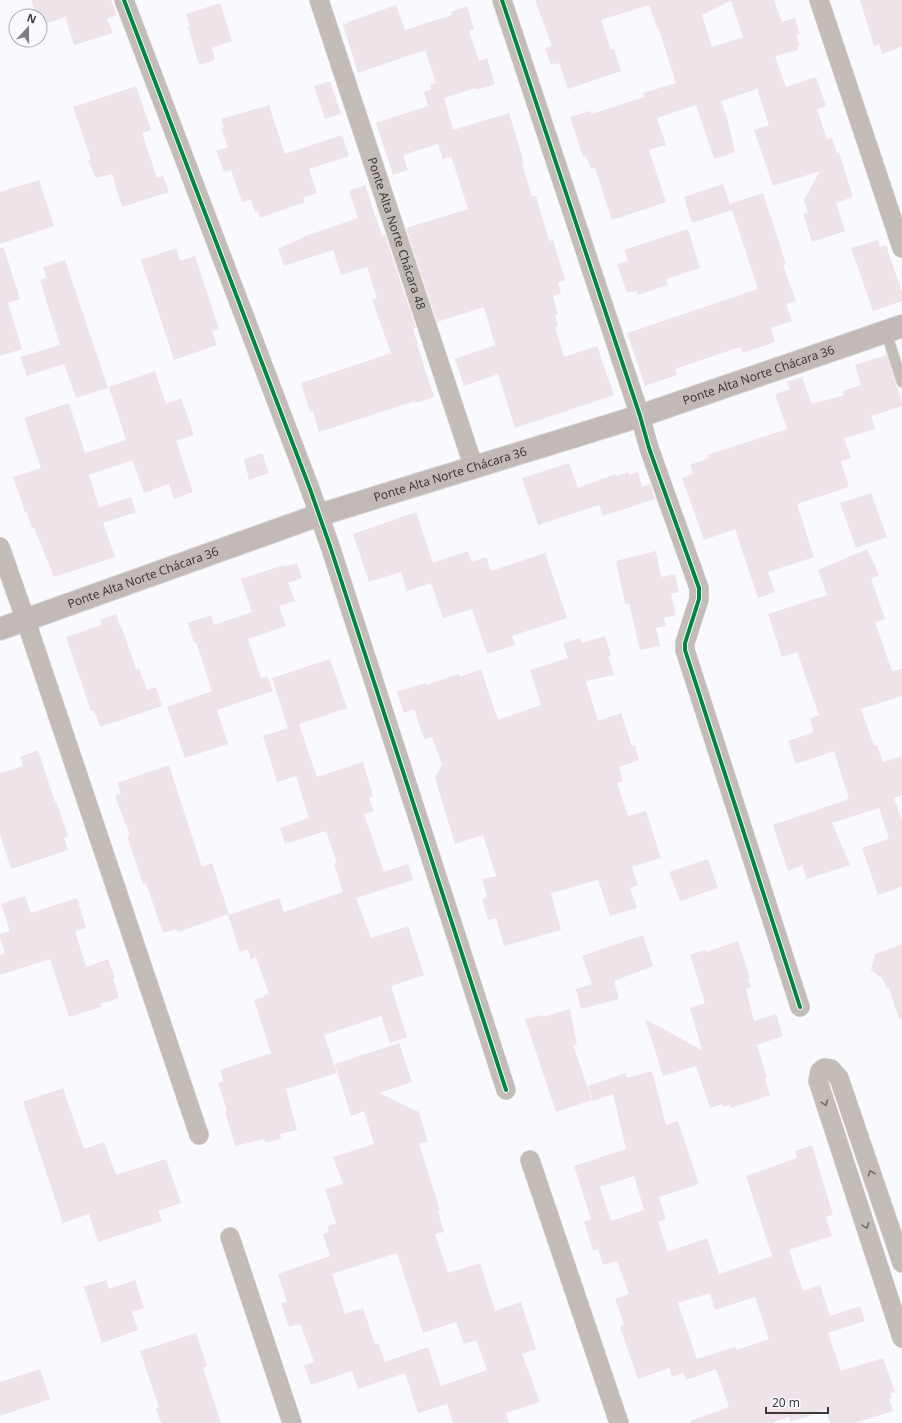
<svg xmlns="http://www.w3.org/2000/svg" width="902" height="1423" font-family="'Noto Sans',sans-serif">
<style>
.building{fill:#ede3e8;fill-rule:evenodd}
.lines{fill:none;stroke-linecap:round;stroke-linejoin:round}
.lane-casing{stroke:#d8d8da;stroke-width:12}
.street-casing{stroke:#d8d8da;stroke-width:20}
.secondary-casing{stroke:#d8d8da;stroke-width:24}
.lane{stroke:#c4bcb7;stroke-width:10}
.street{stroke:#c4bcb7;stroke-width:19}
.secondary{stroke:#c3bab7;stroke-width:22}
.cycleway-casing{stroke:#f9f9ff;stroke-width:6}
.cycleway{stroke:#00873e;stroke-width:4}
.oneway{stroke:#716e6d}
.labels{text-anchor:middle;stroke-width:3.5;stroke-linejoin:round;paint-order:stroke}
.street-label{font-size:12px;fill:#3a3a3c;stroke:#f9f9ff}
</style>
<rect width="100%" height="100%" fill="#fafafe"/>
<path class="building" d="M31,0H111L117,15L107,19L113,33L74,45L65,17L40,26V16H36Z
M535,0H774L782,22L795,18L800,34L796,35L800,45L797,47L798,50L775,56L786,87L816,77L826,106L817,109L827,139L832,138L837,153L839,152L853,197L836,203L845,231L812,242L803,214L808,213L804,200L820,171L773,186L754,130L769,125L757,89L721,101L728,121L735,152L714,159L696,105L657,118L666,145L649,150L666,202L612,220L595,168L591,169L586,156L583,157L570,117L590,111L592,114L644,97L643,93L676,83L659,30H658L649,5L601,20L611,50L614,49L621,71L568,89L559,63L551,65L545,48L552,46ZM731,1L743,37L712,47L702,15Z
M860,0H902V47L882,54L879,44L874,46Z
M220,3L232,41L212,48L215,60L199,65L188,27L190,26L186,14Z
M396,5L405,30L452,15L451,12L467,6L474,29L469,31L479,61L487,58L495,84L477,90L476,88L444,98L453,130L509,113L524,163H522L532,197L536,196L549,241L553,240L565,280L558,283L561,293L553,296L558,315H555L558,326L555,327L564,357L597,346L614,395L515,428L498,374L464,386L455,359L495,345L484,307L437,322L406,228L468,209L451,156L443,159L438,144L403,155L408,170L393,175L376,123L428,106L424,92L431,89L430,84L436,83L425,50L358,73L343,25L348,23V22Z
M330,81L341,114L325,119L314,86Z
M136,86L151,130L142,133L157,178L163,176L169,192L122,207L112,174L96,178L88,160L91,159L73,107Z
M269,105L285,154L342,135L349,156L309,169L317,193L303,198L305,202L260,218L258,211L255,212L251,200L242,202L231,170L224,172L216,151L228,147L221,128H224L221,119Z
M39,180L54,226L0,244V192Z
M723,184L732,210L692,223L684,197Z
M365,185L382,236L385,235L416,328L413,329L418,344H417L434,397L415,403V401L319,432L313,411L310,412L301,383L391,353L372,300L377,298L367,267L341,275L333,250L284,266L278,249L308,235L358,218L349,191Z
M763,193L786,264L783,265L796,301L786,304L792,321L771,328L775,342L743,353L740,347L675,369L677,375L645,386L627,333L758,289L730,204Z
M688,229L700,268L666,279L668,285L638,295L637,291L627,293L617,264L628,261L624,250Z
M878,240L880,247L886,245L902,292V301L873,311L851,248Z
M0,248H4L20,299L8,303L22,349L0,356Z
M176,248L180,261L195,256L219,329L212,331L217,345L174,360L141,260Z
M65,260L108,388L76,398L64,364L27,376L20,357L60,345L40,280L47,278L43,267Z
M887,355L902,403V406L871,416L875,429L844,438L851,458L841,461L849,487L797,504L814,557L768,572L775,592L758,598L735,529L704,540L682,478L693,474L690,465L709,458L708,455L787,429L775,394L790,389L787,382L802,377L812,404L844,395L843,391L861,385L855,365Z
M155,371L166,404L181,398L194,435L176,441L193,492L174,499L169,484L144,493L132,460L89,475L99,507L131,497L136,512L103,523L115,557L54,577L34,528H32L27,512H25L13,477L41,468L24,418L69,403L85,453L126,440L109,387Z
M262,453L269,473L249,480L244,459Z
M569,463L578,488L616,474L617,476L628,472L629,475L638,472L642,487L650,484L655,499L603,516L599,505L538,525L522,478Z
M871,493L887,537L856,548L840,503Z
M416,512L433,563L468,551L472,562L486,557L491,571L545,553L567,618L512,636L515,645L487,654L472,609L443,618L431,583L407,591L401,572L369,582L353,534Z
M867,549L879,575L871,579L885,619L875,622L892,671L902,669V696L861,709L874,746L877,745L883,762L902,756V795L894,798L902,821V887L878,895L862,848L889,839L879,808L832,823L850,865L807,879L802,865L788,871L773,825L849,799L834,751L796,764L788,741L814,732L810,719L819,715L797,652L782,657L768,614L827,595L818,570Z
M656,551L661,577L675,574L679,592L671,594L676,615L664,618L666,626L656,628L660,646L640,650L629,603L625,604L616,561Z
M297,563L302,578L288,583L295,601L279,606L286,626L248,639L261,678L267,676L273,691L217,710L228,744L185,758L167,707L212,691L196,642L194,643L188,623L211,615L214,625L252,612L241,579L283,565L284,567Z
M116,614L121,628H122L136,669L139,668L147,690L156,687L162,706L100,727L96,714H95L94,710L91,711L66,637L102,625L100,620Z
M605,636L611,655L608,656L614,675L586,681L598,721L621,713L632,746L635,745L639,760L619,767L623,781L617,783L628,816L646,811L661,858L632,867L638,885L630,888L637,908L610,916L598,880L551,893L561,930L504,946L496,918L488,920L482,899L487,897L482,879L496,876L483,835L455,844L435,778L442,765L432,737L424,739L414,709L404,713L397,692L425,683L426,685L459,674L460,677L481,669L498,720L541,705L530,670L568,658L563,643L580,638L582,643Z
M330,659L347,708L299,724L317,777L363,762L373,796L369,798L374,811L364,814L384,872L408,864L413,880L356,898L371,938L408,926L424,975L391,986L407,1037L390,1043L381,1016L324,1035L337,1073L286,1089L297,1130L280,1134L281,1139L265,1143L264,1139L235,1146L225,1111H227L218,1083L224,1082L220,1070L271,1053L254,1000L264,997L263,996L269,994L256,957L251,959L248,949L240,952L228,915L279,898L284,912L343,892L334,864L337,863L326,831L285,844L280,828L309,818L296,776L277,782L263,736L288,728L272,678Z
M38,750L55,802L56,801L68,836L64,838L68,850L11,869L0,834V773L23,766L20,757Z
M169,765L202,867L212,863L229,914L178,932L176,929L163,933L146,883L143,884L127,836L130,835L115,796L121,794L117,783Z
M708,859L718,888L680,901L669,872Z
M25,896L31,913L77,898L86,928L75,931L86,967L108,959L115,978H113L119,998L100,1004L101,1007L69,1017L50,959L0,975V955L5,953L0,938V934L10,931L1,904Z
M643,935L653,966L614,981L619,999L581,1009L576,989L592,984L582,956Z
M738,941L750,978L748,979L751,987L746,989L754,1021L776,1014L783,1036L757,1045L767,1077L765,1078L770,1095L731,1108L730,1105L723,1107L722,1104L710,1108L696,1066L663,1076L645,1019L702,1050L690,1008L705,1003L690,955L705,950L706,952Z
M902,944V1018L899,1019L889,988L887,989L883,979L871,970L875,954Z
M570,1009L577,1045H573L592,1100L556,1112L525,1019L542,1015V1017Z
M399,1043L412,1082L379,1093L419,1112L428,1142L419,1144L440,1210L438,1211L444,1232L435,1234L448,1273L480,1263L495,1311L521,1302L536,1349L522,1354L540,1402L506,1413L509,1423H453L447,1404L418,1413L405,1373L358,1389L352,1371L311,1385L304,1366L314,1362L300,1324L289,1327L281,1303L287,1302L278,1274L330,1256L323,1234L329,1232L327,1226L336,1223L325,1189L343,1184L333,1157L374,1144L364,1111L351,1116L335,1064ZM397,1253L423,1333L456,1322L464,1344L476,1340L487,1370L441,1386L428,1347L385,1362L378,1343L375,1344L363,1308L345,1314L332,1274Z
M652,1071L666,1125L678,1121L699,1184L659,1197L666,1219L658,1222L668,1252L707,1238L719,1274L772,1256L746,1176L797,1158L795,1151L812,1145L833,1215L826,1217L832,1236L789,1250L803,1291L820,1285L830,1316L860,1306L865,1321L828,1333L841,1371L883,1358L895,1392L890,1393L892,1398L889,1399L893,1411L856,1423H830L826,1410L791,1422L789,1417L772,1423H690V1421L729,1407L716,1369L686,1380L683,1373L672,1377L669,1368L638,1379L620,1327L624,1325L615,1299L629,1294L617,1261L603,1265L598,1249L593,1250L584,1222L591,1219L574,1166L626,1149L613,1094L593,1101L588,1086L625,1073L627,1078ZM634,1176L644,1210L611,1221L600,1187ZM710,1293L715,1310L755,1297L769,1339L736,1350L735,1347L697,1359L678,1303Z
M63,1088L84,1149L104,1142L116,1175L166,1159L181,1203L158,1211L162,1221L98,1242L89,1214L63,1223L23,1102Z
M106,1280L109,1289L135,1280L144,1308L132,1312L138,1330L102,1343L84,1287Z
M196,1333L207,1366L203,1368L221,1423H161L156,1408L159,1407L140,1351Z
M40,1369L50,1399L0,1416V1382Z"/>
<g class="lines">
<defs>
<path id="lane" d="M886,332L902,382"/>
<g id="street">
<path d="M124,0L310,489L331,549L506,1090"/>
<path id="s1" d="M319,0L474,468"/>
<path d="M502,0L640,416L649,448L699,588V599L685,643V650L800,1007"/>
<path d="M819,0L902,248"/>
<path d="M0,547L26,621L199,1135"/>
<path d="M530,1160L619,1423"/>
<path d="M230,1237L292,1423"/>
<path d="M902,1263L839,1078L831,1069L824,1068L820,1071L818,1081L902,1338"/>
</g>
<g id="secondary">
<path id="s2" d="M0,629L319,515L640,416L902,326"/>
</g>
</defs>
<use href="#lane" class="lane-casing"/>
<use href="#street" class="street-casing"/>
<use href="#secondary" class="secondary-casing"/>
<use href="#lane" class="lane"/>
<use href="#street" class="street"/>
<use href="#secondary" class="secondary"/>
<defs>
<path id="cycleway" d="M124,0L310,489L331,549L506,1090
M502,0L640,416L649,448L699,588V599L685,643V650L800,1007"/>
</defs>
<use href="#cycleway" class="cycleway-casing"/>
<use href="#cycleway" class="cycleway"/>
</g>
<defs><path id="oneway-chevron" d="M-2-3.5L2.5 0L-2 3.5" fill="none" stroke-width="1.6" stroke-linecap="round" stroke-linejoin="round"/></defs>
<g class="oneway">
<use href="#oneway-chevron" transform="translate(825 1103) rotate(72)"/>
<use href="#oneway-chevron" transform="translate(871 1173) rotate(-109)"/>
<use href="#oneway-chevron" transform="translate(866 1226) rotate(72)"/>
</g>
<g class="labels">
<g class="street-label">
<text dy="4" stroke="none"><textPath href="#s1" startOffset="246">Ponte Alta Norte Chácara 48</textPath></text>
<text dy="4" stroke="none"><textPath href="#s2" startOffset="800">Ponte Alta Norte Chácara 36</textPath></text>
<text dy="4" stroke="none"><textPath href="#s2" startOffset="476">Ponte Alta Norte Chácara 36</textPath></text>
<text dy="4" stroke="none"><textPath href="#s2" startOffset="152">Ponte Alta Norte Chácara 36</textPath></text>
</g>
</g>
<g transform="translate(28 28) rotate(21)"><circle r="19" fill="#f9f9ff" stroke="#adadb1"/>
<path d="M0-3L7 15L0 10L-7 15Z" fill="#7d7d80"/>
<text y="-6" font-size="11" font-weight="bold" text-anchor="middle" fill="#3a3a3c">N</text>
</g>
<path d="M766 1407v6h62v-6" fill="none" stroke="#3a3a3c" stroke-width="2"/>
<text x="772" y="1407" font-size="12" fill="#3a3a3c" stroke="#f9f9ff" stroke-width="3" paint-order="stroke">20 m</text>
</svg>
